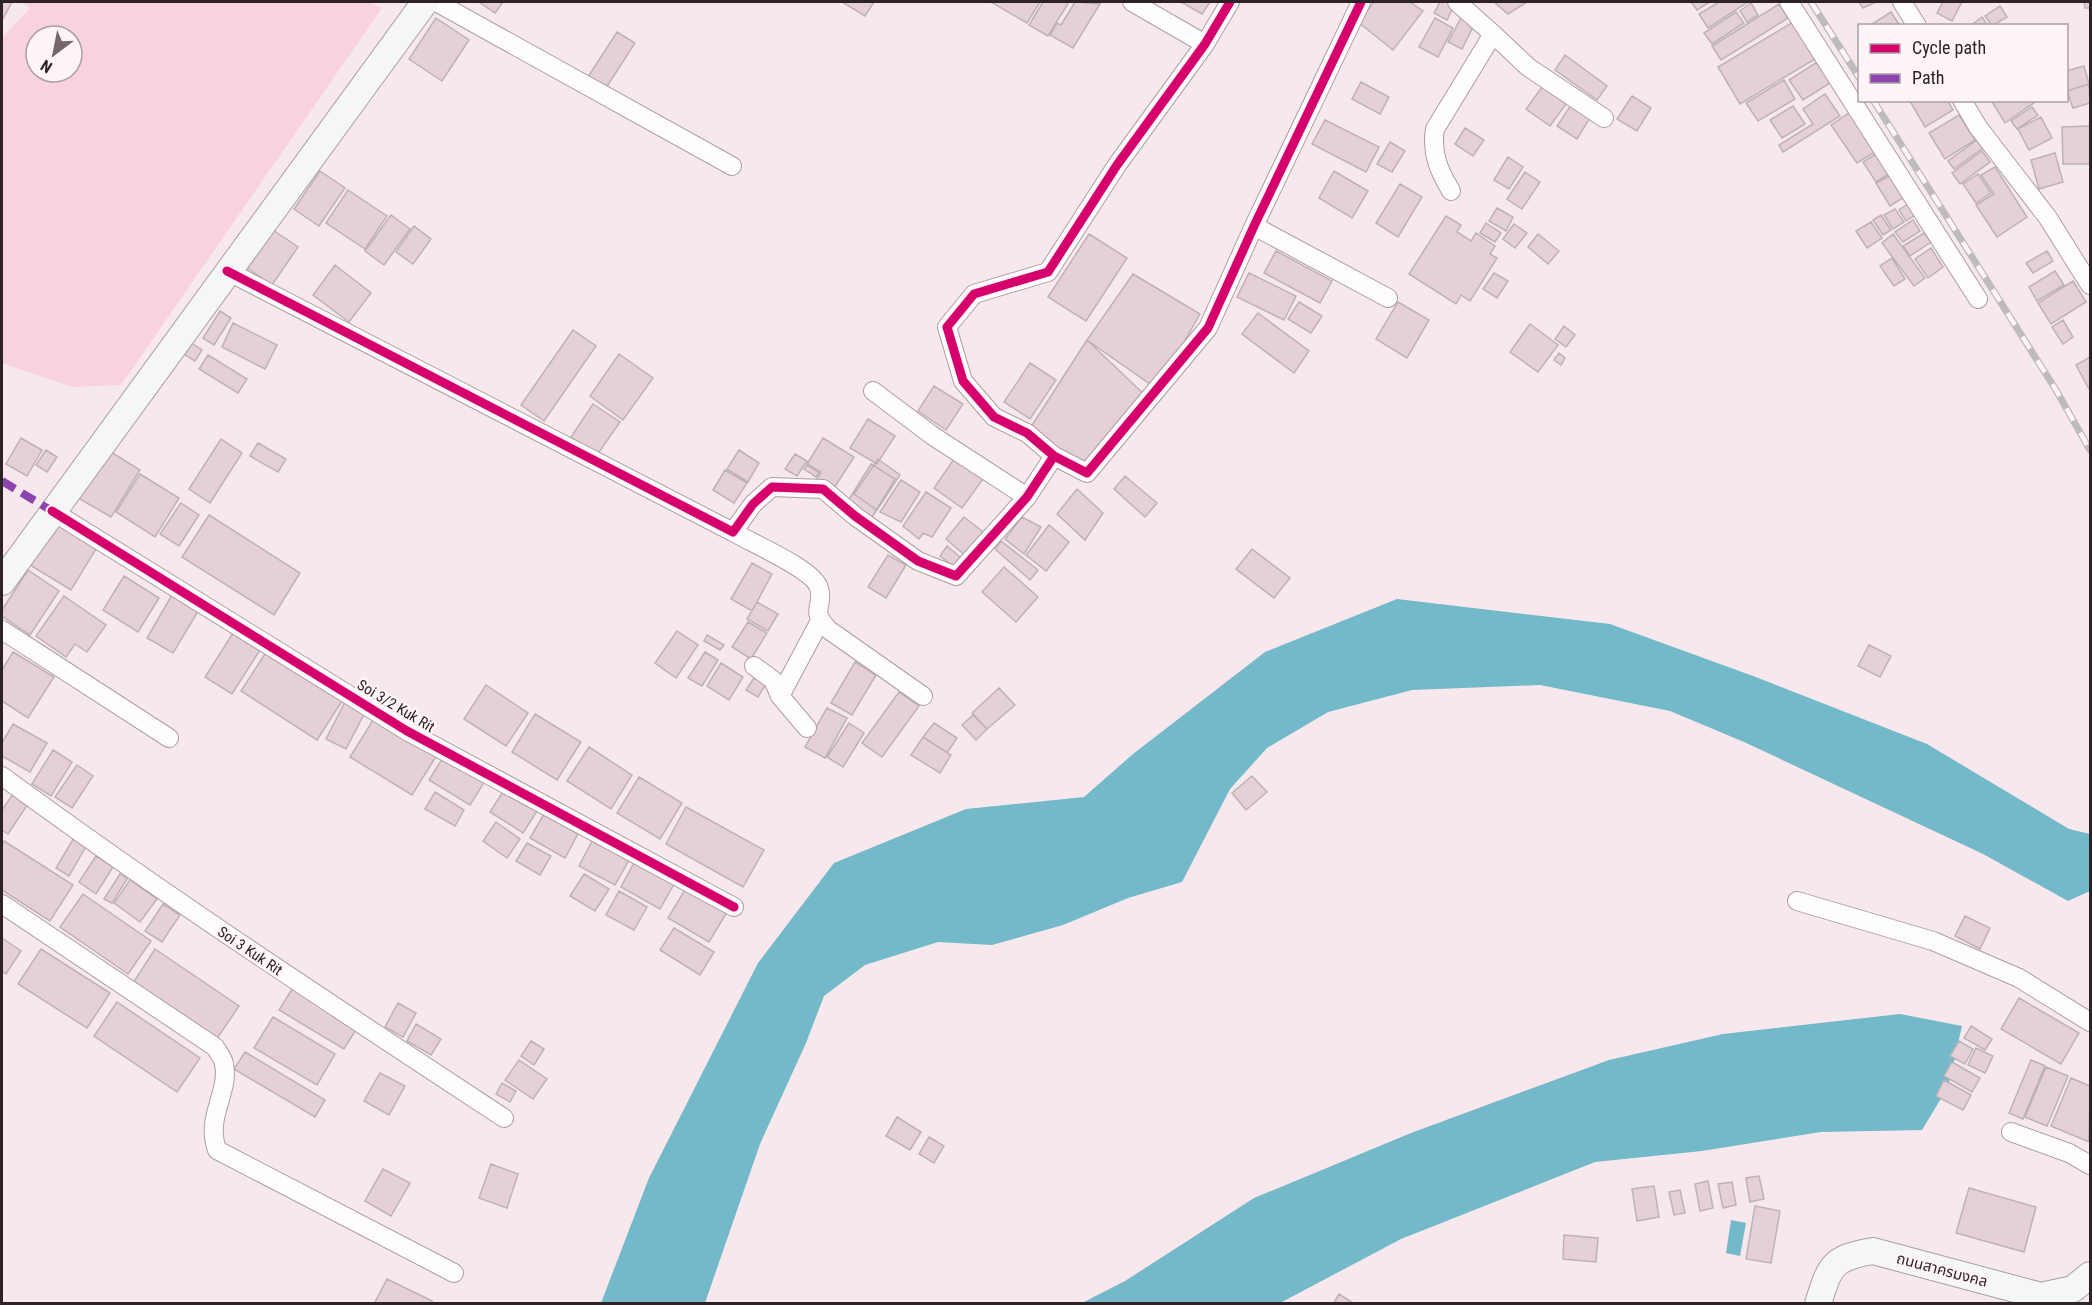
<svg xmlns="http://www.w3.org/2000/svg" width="2092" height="1305" font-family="'Roboto Condensed','Noto Sans Thai',sans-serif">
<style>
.green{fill:#f8d3de;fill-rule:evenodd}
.water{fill:#73b9c9}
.building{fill:#e6d0d7;stroke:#bdb2b6;stroke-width:1.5}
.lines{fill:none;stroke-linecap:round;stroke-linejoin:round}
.street-casing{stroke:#aa9fa3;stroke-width:20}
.secondary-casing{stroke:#aa9fa3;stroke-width:28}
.street{stroke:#fefcfc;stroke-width:18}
.secondary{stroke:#f5f6f7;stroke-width:26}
.rail-casing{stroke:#bebbbc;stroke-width:7}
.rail{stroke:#fff4f7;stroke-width:4.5;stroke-dasharray:14;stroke-linecap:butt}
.quiet{stroke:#8e44ad;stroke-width:8;stroke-dasharray:15 8;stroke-linecap:butt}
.cycleway-casing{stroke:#fff4f7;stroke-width:13}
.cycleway{stroke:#d6006c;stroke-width:9}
.labels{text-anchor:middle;stroke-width:5;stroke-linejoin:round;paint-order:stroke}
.street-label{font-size:15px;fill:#2d2326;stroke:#fff4f7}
</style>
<rect width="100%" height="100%" fill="#f7e8ed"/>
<path class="green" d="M21,2H371L382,8L121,385L72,387L2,363V38L30,8ZM36,36H72V72H36Z"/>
<path class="water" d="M1397,599L1610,624L1753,676L1927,744L2069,829L2090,834V891L2068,901L1983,854L1744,742L1670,711L1540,685L1412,690L1328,712L1267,748L1230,789L1182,882L1128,898L1063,925L992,945L938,942L865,965L824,996L806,1043L760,1144L705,1303H601L649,1178L758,963L834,863L966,809L1084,797L1133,754L1265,652Z
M1900,1014L1962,1026L1948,1087L1922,1130L1821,1132L1702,1151L1595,1162L1401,1239L1280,1303L1080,1304L1125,1281L1254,1198L1411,1133L1609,1060L1723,1034Z
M1731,1220L1746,1223L1740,1256L1726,1253Z"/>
<path class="building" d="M2,2H12L2,20Z
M479,2H503L495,13Z
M842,2H874L865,16Z
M991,2H1040L1027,23Z
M1043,2H1069L1048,36L1029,25Z
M1075,2L1100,4L1073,48L1050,35L1057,23L1061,25Z
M1181,2H1210L1202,14Z
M1374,2H1410L1423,11L1393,50L1358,22Z
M1440,2H1456L1447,20L1434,13Z
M1494,2H1527L1508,14Z
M1691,2H1710L1697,10Z
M1719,2H1748L1708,28L1699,14Z
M1859,2H1876L1863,8Z
M1943,2H1962L1952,21L1937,13Z
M2084,2H2090V8H2085Z
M1751,3L1758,15L1747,22L1740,11Z
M1779,4L1788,18L1721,60L1712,46Z
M2000,6L2007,17L1992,26L1985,16Z
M1736,12L1744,23L1712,44L1704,33Z
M1891,12L1900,26H1869Z
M1462,16L1475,23L1462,49L1448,42Z
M1982,17L1988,26H1970Z
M436,18L469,40L442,81L409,59Z
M1435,18L1453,28L1438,57L1419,47Z
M1793,22L1815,59L1740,104L1718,67Z
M617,32L635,43L606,88L588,77Z
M1565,55L1607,86L1597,100L1555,70Z
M1817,62L1830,83L1803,100L1789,80Z
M2084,66L2089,84L2067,91L2066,71Z
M1784,80L1795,99L1758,121L1746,103Z
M1361,82L1389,97L1380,114L1352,99Z
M2089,84L2090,103L2073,108L2067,91Z
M1542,87L1566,104L1550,126L1526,109Z
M1825,94L1840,116L1783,152L1779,145L1813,124L1803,109Z
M1632,96L1651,108L1637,131L1617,119Z
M1915,100H1947L1953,110L1925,127L1911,103Z
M1991,100H2038L2005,123Z
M1571,105L1590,118L1577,139L1557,126Z
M1793,106L1805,124L1782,138L1770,120Z
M2032,107L2038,115L2017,129L2011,121Z
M1849,113L1875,152L1857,163L1831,125Z
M1959,115L1975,140L1945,159L1929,133Z
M2041,117L2052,138L2029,150L2018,129Z
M1325,120L1379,147L1366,172L1312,144Z
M2090,126V164H2063L2062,127Z
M1465,128L1484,140L1473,156L1455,144Z
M1977,140L1983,148L1954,169L1948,161Z
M1390,142L1405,151L1392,172L1377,164Z
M1982,151L1990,162L1960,184L1952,173Z
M1879,152L1892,172L1876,182L1863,162Z
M2055,153L2063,182L2039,189L2031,160Z
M1508,157L1523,167L1509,189L1494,180Z
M1995,167L2027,217L1997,237L1976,205L1994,194L1981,175Z
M320,171L345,188L319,226L294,209Z
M1334,171L1368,191L1352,218L1319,198Z
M1525,172L1540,182L1522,209L1507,199Z
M1893,174L1906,196L1890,206L1876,183Z
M1978,174L1991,193L1976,203L1963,184Z
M1400,184L1422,197L1398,237L1376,223Z
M348,190L387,216L365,249L326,223Z
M1908,204L1915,215L1906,221L1899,210Z
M1497,208L1513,217L1506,231L1489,221Z
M1895,209L1904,222L1893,229L1884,215Z
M391,215L410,229L384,265L365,251Z
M1881,215L1891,230L1883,235L1873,220Z
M1446,216L1461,225L1457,232L1471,241L1476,233L1495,246L1490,254L1497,258L1470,301L1461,295L1456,304L1409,274Z
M1913,220L1920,231L1903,242L1895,232Z
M1871,222L1882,238L1867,248L1856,231Z
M1486,223L1501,233L1495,242L1480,233Z
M1514,224L1527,233L1515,248L1503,239Z
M414,226L431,239L413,264L396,252Z
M273,230L298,247L272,285L247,268Z
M1924,233L1931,242L1910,256L1903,246Z
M1089,234L1127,258L1086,321L1048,297Z
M1538,234L1559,251L1548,264L1528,247Z
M1893,234L1925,278L1914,286L1882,243Z
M1931,248L1943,267L1928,278L1915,259Z
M1276,251L1332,281L1320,303L1264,273Z
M2047,251L2053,261L2033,273L2026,263Z
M1892,258L1905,279L1894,286L1880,266Z
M335,265L371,293L349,322L313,295Z
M2055,271L2064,285L2037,301L2029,287Z
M1249,273L1296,296L1284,320L1237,297Z
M1494,273L1508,281L1497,298L1483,289Z
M1133,274L1200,314L1157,389L1087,340Z
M2073,281L2086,302L2051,324L2038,303Z
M1299,302L1322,316L1311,333L1288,319Z
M1398,302L1429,320L1407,358L1376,339Z
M220,311L231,318L214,345L203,338Z
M1258,313L1309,351L1294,373L1242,334Z
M2063,320L2073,337L2063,344L2052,327Z
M233,323L277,345L265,369L222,347Z
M1530,324L1558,345L1538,372L1510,352Z
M1564,326L1575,335L1566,347L1555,339Z
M573,330L596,346L544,421L521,405Z
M187,340L202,350L195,361L180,352Z
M1087,340L1149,399L1086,463L1027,433Z
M1559,353L1565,358L1561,365L1554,360Z
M619,354L653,378L623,420L590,396Z
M208,355L247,379L238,393L199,369Z
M2090,357V391L2076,365Z
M1030,363L1056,380L1030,419L1004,402Z
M934,386L963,404L946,430L918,411Z
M593,404L620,422L597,455L571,437Z
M868,419L895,436L877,464L850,448Z
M21,438L42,450L27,476L6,464Z
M823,438L854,457L833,490L817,479L821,472L807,464Z
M221,439L242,453L210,503L189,489Z
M258,443L286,459L278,472L250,456Z
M103,447L140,470L111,517L73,495Z
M46,450L57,457L47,472L36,465Z
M739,450L759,463L748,482L727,469Z
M795,454L807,461L797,476L785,469Z
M878,459L900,475L877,510L854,494Z
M954,459L983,479L962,508L934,488Z
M871,464L895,479L871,519L846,504Z
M807,465L819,473L816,477L804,469Z
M725,470L747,483L734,503L713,490Z
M140,474L179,498L155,537L116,512Z
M1125,476L1157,503L1145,517L1114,489Z
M901,480L920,492L901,522L880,512Z
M1077,489L1103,513L1085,540L1057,514Z
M926,492L951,508L932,537L923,533L919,539L903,526Z
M181,503L199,515L179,546L160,534Z
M209,515L300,573L274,615L182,557Z
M964,517L986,534L967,557L946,539Z
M1022,517L1041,527L1024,554L1005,539Z
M58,520L99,544L71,590L30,565Z
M1049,525L1069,542L1046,571L1026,555Z
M1001,541L1038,570L1030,580L995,549Z
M947,546L960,557L953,566L940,556Z
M1252,549L1290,578L1274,598L1236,569Z
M888,555L906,565L886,598L868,587Z
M752,563L772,574L752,611L731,599Z
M1004,567L1038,597L1016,622L982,592Z
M28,570L59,591L30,635L2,616V610Z
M124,576L159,598L138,632L103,610Z
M173,593L200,608L173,653L147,638Z
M64,596L106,625L87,652L75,644L66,657L36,636Z
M757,602L778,614L768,631L747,619Z
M748,622L767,633L751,659L732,647Z
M677,631L698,645L676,678L655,663Z
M233,633L260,650L232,694L205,677Z
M707,635L724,645L720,650L704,641Z
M1869,645L1891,656L1880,677L1858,666Z
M268,649L344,698L317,740L241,691Z
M13,652L54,677L28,718L2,701V670Z
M705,652L718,660L702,686L688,678Z
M855,662L876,675L852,715L831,703Z
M721,663L743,677L729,700L707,686Z
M758,672L769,679L758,697L746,690Z
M486,685L528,713L506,746L464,719Z
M999,688L1015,705L987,729L972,713Z
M899,692L919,706L882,757L862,743Z
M345,702L365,712L346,749L326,739Z
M827,708L847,718L825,758L805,747Z
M535,714L581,742L557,780L512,752Z
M973,715L987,729L976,740L962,725Z
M375,717L437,755L412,795L350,757Z
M849,723L864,733L843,767L827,757Z
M934,723L957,738L947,753L923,737Z
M13,724L47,743L30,772L2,756V743Z
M923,737L951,755L940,773L911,755Z
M589,747L632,775L611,809L567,781Z
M53,750L72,762L51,796L32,784Z
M444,756L485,781L470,805L429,780Z
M77,765L93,776L72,808L55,797Z
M1252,776L1267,792L1246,810L1232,793Z
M639,777L682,803L660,839L617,813Z
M506,787L539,808L523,833L490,812Z
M435,792L464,810L455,826L425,809Z
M13,794L28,804L8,834L2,830V810Z
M686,807L764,850L743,887L666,844Z
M544,814L578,834L565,858L530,838Z
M496,822L520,839L507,858L483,841Z
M75,836L88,843L69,876L56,868Z
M4,841L73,885L50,921L2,890V845Z
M592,841L629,860L615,885L579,866Z
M527,843L551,856L540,875L516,861Z
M96,856L113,867L96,894L79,882Z
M635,861L674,884L660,909L621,887Z
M120,874L127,879L112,903L104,899Z
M584,874L609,889L595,911L570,896Z
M130,880L157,899L140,922L114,903Z
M686,888L727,912L709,942L668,918Z
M619,891L647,907L634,930L606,915Z
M83,894L151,941L128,974L60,927Z
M163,904L180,915L162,942L145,931Z
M1965,916L1990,928L1980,949L1955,936Z
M674,928L714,952L700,975L660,950Z
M2,938L21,951L6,974L2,971Z
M41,949L110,993L87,1028L18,984Z
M155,949L239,1006L216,1040L133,983Z
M292,989L357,1028L344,1049L279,1010Z
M2019,998L2079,1033L2061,1064L2001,1029Z
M117,1002L200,1058L177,1092L94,1036Z
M398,1003L416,1013L403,1037L385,1027Z
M273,1017L335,1054L317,1085L254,1048Z
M416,1024L441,1039L431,1055L407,1041Z
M1971,1026L1992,1039L1985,1050L1964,1038Z
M531,1041L544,1049L534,1065L521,1056Z
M1959,1041L1973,1049L1965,1064L1950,1056Z
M1976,1048L1993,1056L1985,1073L1968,1065Z
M245,1052L325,1100L315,1117L234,1069Z
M519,1060L547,1079L533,1099L505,1080Z
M2031,1060L2045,1066L2023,1119L2009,1113Z
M1952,1062L1980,1078L1972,1092L1944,1076Z
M2046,1067L2068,1076L2047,1126L2025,1117Z
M380,1073L405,1086L389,1115L364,1101Z
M2071,1078L2090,1086L2089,1142L2051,1126Z
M1944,1080L1971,1095L1963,1110L1936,1096Z
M502,1083L516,1091L510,1102L496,1094Z
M897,1117L921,1132L910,1150L886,1136Z
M929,1137L944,1146L934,1163L919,1154Z
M491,1164L518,1174L507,1208L479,1198Z
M383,1169L410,1183L391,1216L365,1201Z
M1759,1176L1764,1199L1750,1202L1746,1178Z
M1708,1181L1713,1208L1700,1211L1695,1184Z
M1732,1182L1736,1205L1723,1208L1718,1184Z
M1654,1186L1659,1217L1637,1221L1632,1189Z
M1969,1188L2036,1207L2024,1252L1956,1233Z
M1680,1190L1685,1213L1674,1215L1669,1192Z
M1755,1206L1780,1211L1771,1263L1746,1259Z
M1564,1235L1598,1238L1596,1262L1563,1259Z
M387,1279L432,1301L431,1304H374Z
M1339,1294L1353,1303V1304H1333Z"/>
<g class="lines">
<defs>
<path id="street" d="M436,2L732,166
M1132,2L1205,44
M1230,2L1205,44L1117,165L1048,272L974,294L947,327L963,381L994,417L1027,433L1054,456L1087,473L1208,328L1254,226L1361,2
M1789,2L1978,299
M1902,2L1917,26
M1493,34L1528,67L1604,118
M1962,100L1978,127L2048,218L2090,285
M1451,191C1439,171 1431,153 1435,129L1493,34L1457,2
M1254,226L1388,298
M227,271L733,532L753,504L772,487L823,489L855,516L918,561L956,576L1027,497L1054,456
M873,391L933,436L1027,497
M52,511L407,731L734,907
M733,532C751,543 814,569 819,588C825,608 808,609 829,630L923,696
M2,630L169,738
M754,666L773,680L780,696
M807,728L780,696L820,621
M2,776C165,896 335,1007 504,1118
M1797,901L1933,941L2019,978L2090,1022
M2,904L215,1047C218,1052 223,1058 224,1064C230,1092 205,1117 217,1150L454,1273
M2011,1132L2069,1153L2090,1165"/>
<path id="secondary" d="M2,582L425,2
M1818,1304C1830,1265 1832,1258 1873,1251L2041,1296L2073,1289L2090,1275"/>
</defs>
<use href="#street" class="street-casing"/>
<use href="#secondary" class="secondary-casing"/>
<use href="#street" class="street"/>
<use href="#secondary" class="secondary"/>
<defs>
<path id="rail" d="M1811,2L1860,79
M1873,100L2056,390L2090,450"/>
</defs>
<use href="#rail" class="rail-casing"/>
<use href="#rail" class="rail"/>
<path class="quiet" d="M2,481L52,511"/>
<defs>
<path id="cycleway" d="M1230,2L1205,44L1117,165L1048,272L974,294L947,327L963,381L994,417L1027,433L1054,456L1087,473L1208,328L1254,226L1361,2
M227,271L733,532L753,504L772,487L823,489L855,516L918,561L956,576L1027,497L1054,456
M52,511L407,731L734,907"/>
</defs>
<use href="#cycleway" class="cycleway-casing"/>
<use href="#cycleway" class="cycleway"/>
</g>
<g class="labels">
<g class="street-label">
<text transform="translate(396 706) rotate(31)" y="5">Soi 3/2 Kuk Rit</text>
<text transform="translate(250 951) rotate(34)" y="5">Soi 3 Kuk Rit</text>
<text transform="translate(1942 1270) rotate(15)" y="5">ถนนสาครมงคล</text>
</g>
</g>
<rect width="2092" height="1305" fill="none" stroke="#2d2326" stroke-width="6"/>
<rect x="1858" y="24" width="210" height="78" fill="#fff4f7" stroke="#aba0a3" stroke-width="1.5"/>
<rect x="1870" y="44" width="30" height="9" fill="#d6006c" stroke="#aba0a3" stroke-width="1.5"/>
<text x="1912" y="54" font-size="18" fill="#2d2326">Cycle path</text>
<rect x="1870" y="74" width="30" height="9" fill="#8e44ad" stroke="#aba0a3" stroke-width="1.5"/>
<text x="1912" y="84" font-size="18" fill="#2d2326">Path</text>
<g transform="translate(54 54) rotate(212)"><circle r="28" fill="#fff4f7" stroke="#aba0a3" stroke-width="1.5"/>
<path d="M0-4.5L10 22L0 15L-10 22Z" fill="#74686c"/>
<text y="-9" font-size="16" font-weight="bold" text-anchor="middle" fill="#2d2326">N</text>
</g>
</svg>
